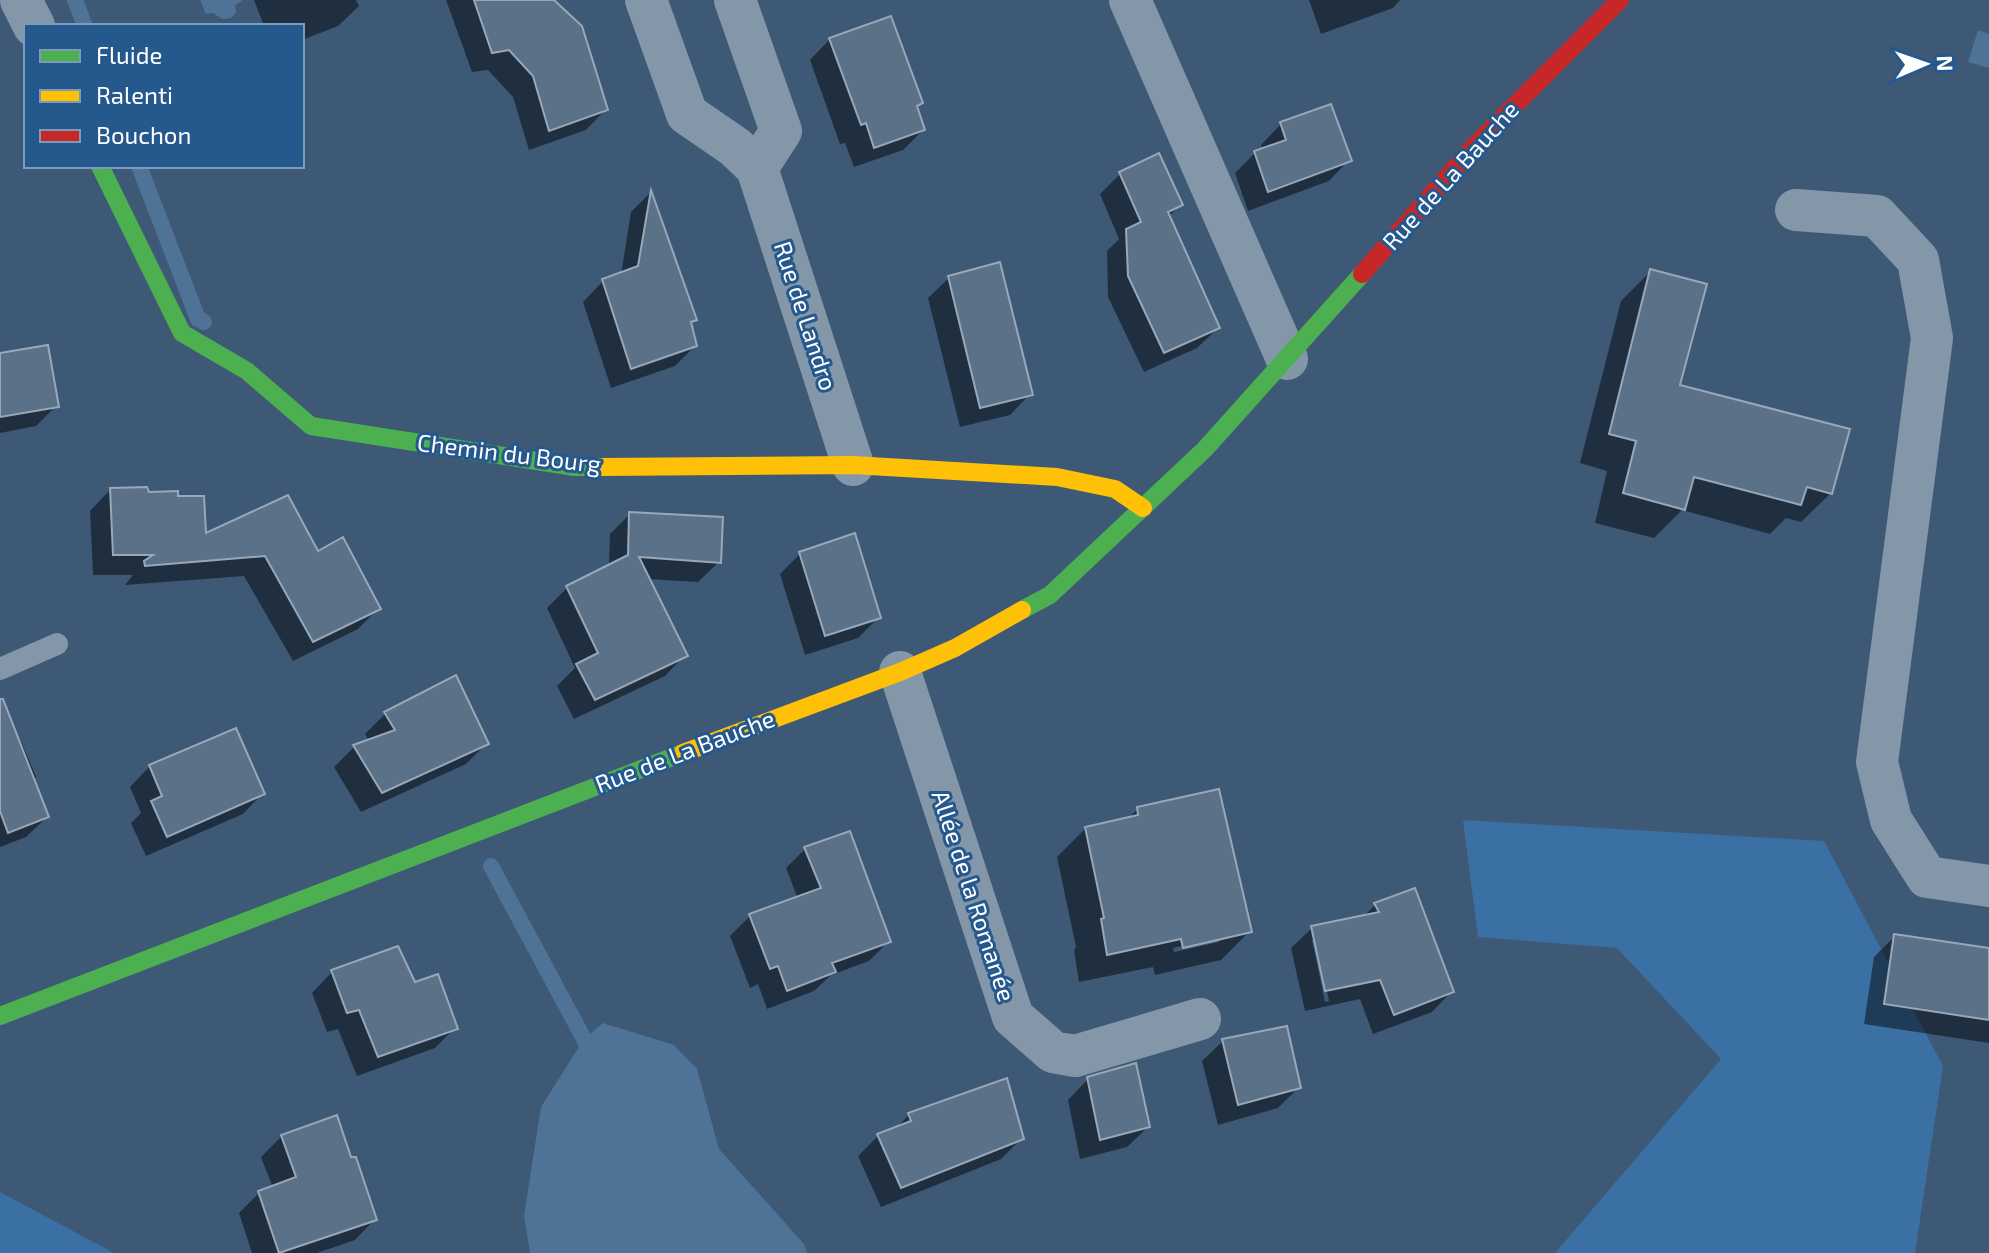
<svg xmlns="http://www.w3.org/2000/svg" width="1989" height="1253" font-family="'Exo 2',sans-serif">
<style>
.green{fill:#3a70a4}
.water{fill:#4f7297}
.shadow{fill:#0007;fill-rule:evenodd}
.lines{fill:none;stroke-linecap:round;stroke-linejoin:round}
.stream{stroke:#4f7297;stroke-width:16}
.building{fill:#5b7188;stroke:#99a8b8;stroke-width:2}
.lane{stroke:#8497a9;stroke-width:22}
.street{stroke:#8497a9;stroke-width:42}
.fast{stroke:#4caf50;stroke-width:18}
.slow{stroke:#ffc107;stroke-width:18}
.jam{stroke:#c62828;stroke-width:18}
.labels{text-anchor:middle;stroke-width:6;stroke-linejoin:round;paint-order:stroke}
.street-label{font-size:24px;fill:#fff;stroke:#25598e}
</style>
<rect width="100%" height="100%" fill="#3d5976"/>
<path class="green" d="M1463,820L1824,841L1943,1066L1915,1253H1555L1721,1059L1617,948L1478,937Z
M0,1192L114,1253H0Z"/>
<path class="water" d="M200,0H242V1L235,5L236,13L231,18L222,19L213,13L206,14Z
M1978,30L1989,34V68L1968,62Z
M603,1023L674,1045L697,1069L719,1149L804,1244L807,1253H530L524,1216L541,1107L584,1039Z"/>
<path class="shadow" d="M254,0H356L359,6L338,26L302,40V26H264Z
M446,0H553L606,109L586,130L529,150L513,97L488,70L472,72Z
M1309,0H1400L1393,8L1321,34Z
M830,39L920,103L915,108L923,130L903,150L854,167L845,143L840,144L810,60Z
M1281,124L1349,160L1329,181L1248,211L1235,173L1255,153L1262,150L1261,145Z
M1120,174L1181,204L1168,217L1218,328L1197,348L1144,372L1108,297L1107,251L1119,239L1100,194Z
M650,193L695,320L689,325L695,346L675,366L611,388L583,302L603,281L621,275L631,212Z
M1651,271L1678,387L1831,493L1801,522L1786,518L1770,534L1682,510L1654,538L1595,523L1607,471L1580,463L1621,301Z
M949,278L1030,394L1010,415L960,427L928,298Z
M0,352L56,406L36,426L0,433Z
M110,490L148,494L204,536L317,553L379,608L358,629L293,661L244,576L125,585L133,575H93L90,511Z
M630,514L719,562L698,582L647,579L685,655L665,676L574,719L557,686L575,668L547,608L567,588L609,567L610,534Z
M800,554L878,618L858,638L805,655L780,574Z
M455,678L486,744L466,764L361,812L334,767L354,747L369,741L365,734L385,714Z
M21,741L36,777L33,780L47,817L26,837L0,847V750Z
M150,766L263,793L243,814L146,856L131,823L141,813L130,787Z
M1138,809L1249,932L1221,960L1155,975L1153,967L1079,982L1074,950L1076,947L1057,857L1086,828L1127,819ZM1219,938V942L1174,952L1173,948Z
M805,849L889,941L869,961L831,975L814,991L767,1009L758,984L750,988L730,936L750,916L798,899L786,868Z
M1375,905L1452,991L1432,1012L1373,1034L1360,999L1305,1011L1291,948L1312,928L1363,917ZM1312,940H1316L1329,1001L1325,1002Z
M1895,936L1989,950V1043L1864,1024L1874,957Z
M332,972L414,985L455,1028L435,1048L357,1076L338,1029L327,1032L312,993Z
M1223,1041L1299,1087L1278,1108L1218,1125L1202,1061Z
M1088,1079L1148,1127L1127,1147L1080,1159L1068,1100Z
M909,1115L1022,1138L1001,1159L881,1207L858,1156L878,1136L895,1129Z
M282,1136L375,1219L355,1240L317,1253H252L239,1213L259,1193L273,1188L261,1157Z"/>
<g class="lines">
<path class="stream" d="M75,0L85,26
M139,166L198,319L204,322
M491,866L584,1039L591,1060"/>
</g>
<path class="building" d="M474,0H554L582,26L608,110L549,131L533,76L509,50L492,53Z
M891,16L923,103L917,106L925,130L874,148L866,123L861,125L829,38Z
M1331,104L1352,161L1268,192L1254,151L1286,140L1280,122Z
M1159,153L1183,205L1168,212L1220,328L1164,353L1128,276L1126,229L1141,222L1119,172Z
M651,190L697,320L691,322L697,346L631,369L602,279L638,266Z
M1000,262L1033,395L980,408L948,276Z
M1650,269L1707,284L1680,385L1850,429L1832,494L1807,487L1801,505L1694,477L1685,510L1623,493L1636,441L1609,434Z
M48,345L59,407L0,417V353Z
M147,487L149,492L178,491V496H204L206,533L288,495L318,551L343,537L381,609L313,642L265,556L145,566L144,561L153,555H113L110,488Z
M629,512L723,517L721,563L639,557L688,656L595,700L576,664L598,653L566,586L628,555Z
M855,533L881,618L825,636L799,552Z
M456,675L489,744L382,793L353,745L395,730L384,712Z
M0,699H3L49,817L8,833L0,811Z
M236,728L265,794L167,837L151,801L162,796L149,765Z
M1219,789L1252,932L1183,948L1181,939L1107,955L1101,919L1104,918L1085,827L1138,815L1137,807Z
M850,831L891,942L832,963L836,972L787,991L778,966L770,969L749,914L821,888L804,847Z
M1415,888L1454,992L1394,1015L1380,980L1325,991L1311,926L1379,912L1374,903Z
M1894,934L1989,948V1020L1884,1004Z
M398,946L415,982L438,974L458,1029L378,1057L359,1010L347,1013L331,970Z
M1287,1026L1301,1088L1238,1105L1222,1039Z
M1136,1063L1150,1127L1100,1140L1087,1077Z
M1007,1078L1024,1139L901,1188L877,1134L911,1121L908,1113Z
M337,1115L351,1157H356L377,1220L279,1253L258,1191L296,1177L281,1135Z"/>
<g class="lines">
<path class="lane" d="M0,669L57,644"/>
<path class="street" d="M21,0L34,26
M646,0L687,114L735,147L757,168L853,465
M735,0L781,131L757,168
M1130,0L1287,359
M1796,210L1877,216L1918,260L1932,338L1877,762L1891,820L1927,877L1989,886
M900,672L1013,1017L1053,1052L1075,1056L1200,1019"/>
<path class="fast" d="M100,166L182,333L247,371L311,426L575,467H599
M1022,610L1050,595L1205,449L1362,274
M0,1016L683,753"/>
<path class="slow" d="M599,467L853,465L1057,477L1115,489L1143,508
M683,753L900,672L955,648L1022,610"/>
<path class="jam" d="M1362,274L1475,145L1620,0"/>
</g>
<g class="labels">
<g class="street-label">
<text transform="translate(1451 176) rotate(-48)" y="8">Rue de La Bauche</text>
<text transform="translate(805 316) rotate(72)" y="8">Rue de Landro</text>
<text transform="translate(509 454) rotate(7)" y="8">Chemin du Bourg</text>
<text transform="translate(685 752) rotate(-21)" y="8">Rue de La Bauche</text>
<text transform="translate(973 896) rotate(72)" y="8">Allée de la Romanée</text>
</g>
</g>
<rect x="24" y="24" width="280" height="144" fill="#25598e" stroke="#7c9bbb" stroke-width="2"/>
<rect x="40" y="50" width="40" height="12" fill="#4caf50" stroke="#7c9bbb" stroke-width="2"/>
<text x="96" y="64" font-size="24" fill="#ffffff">Fluide</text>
<rect x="40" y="90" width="40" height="12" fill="#ffc107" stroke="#7c9bbb" stroke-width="2"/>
<text x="96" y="104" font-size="24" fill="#ffffff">Ralenti</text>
<rect x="40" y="130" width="40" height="12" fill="#c62828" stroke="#7c9bbb" stroke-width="2"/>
<text x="96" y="144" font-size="24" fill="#ffffff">Bouchon</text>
<g transform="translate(1925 64) rotate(88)" stroke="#25598e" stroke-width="6" paint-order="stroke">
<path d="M0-6L14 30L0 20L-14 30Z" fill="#ffffff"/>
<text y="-12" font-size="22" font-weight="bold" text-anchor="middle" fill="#ffffff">N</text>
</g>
</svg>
